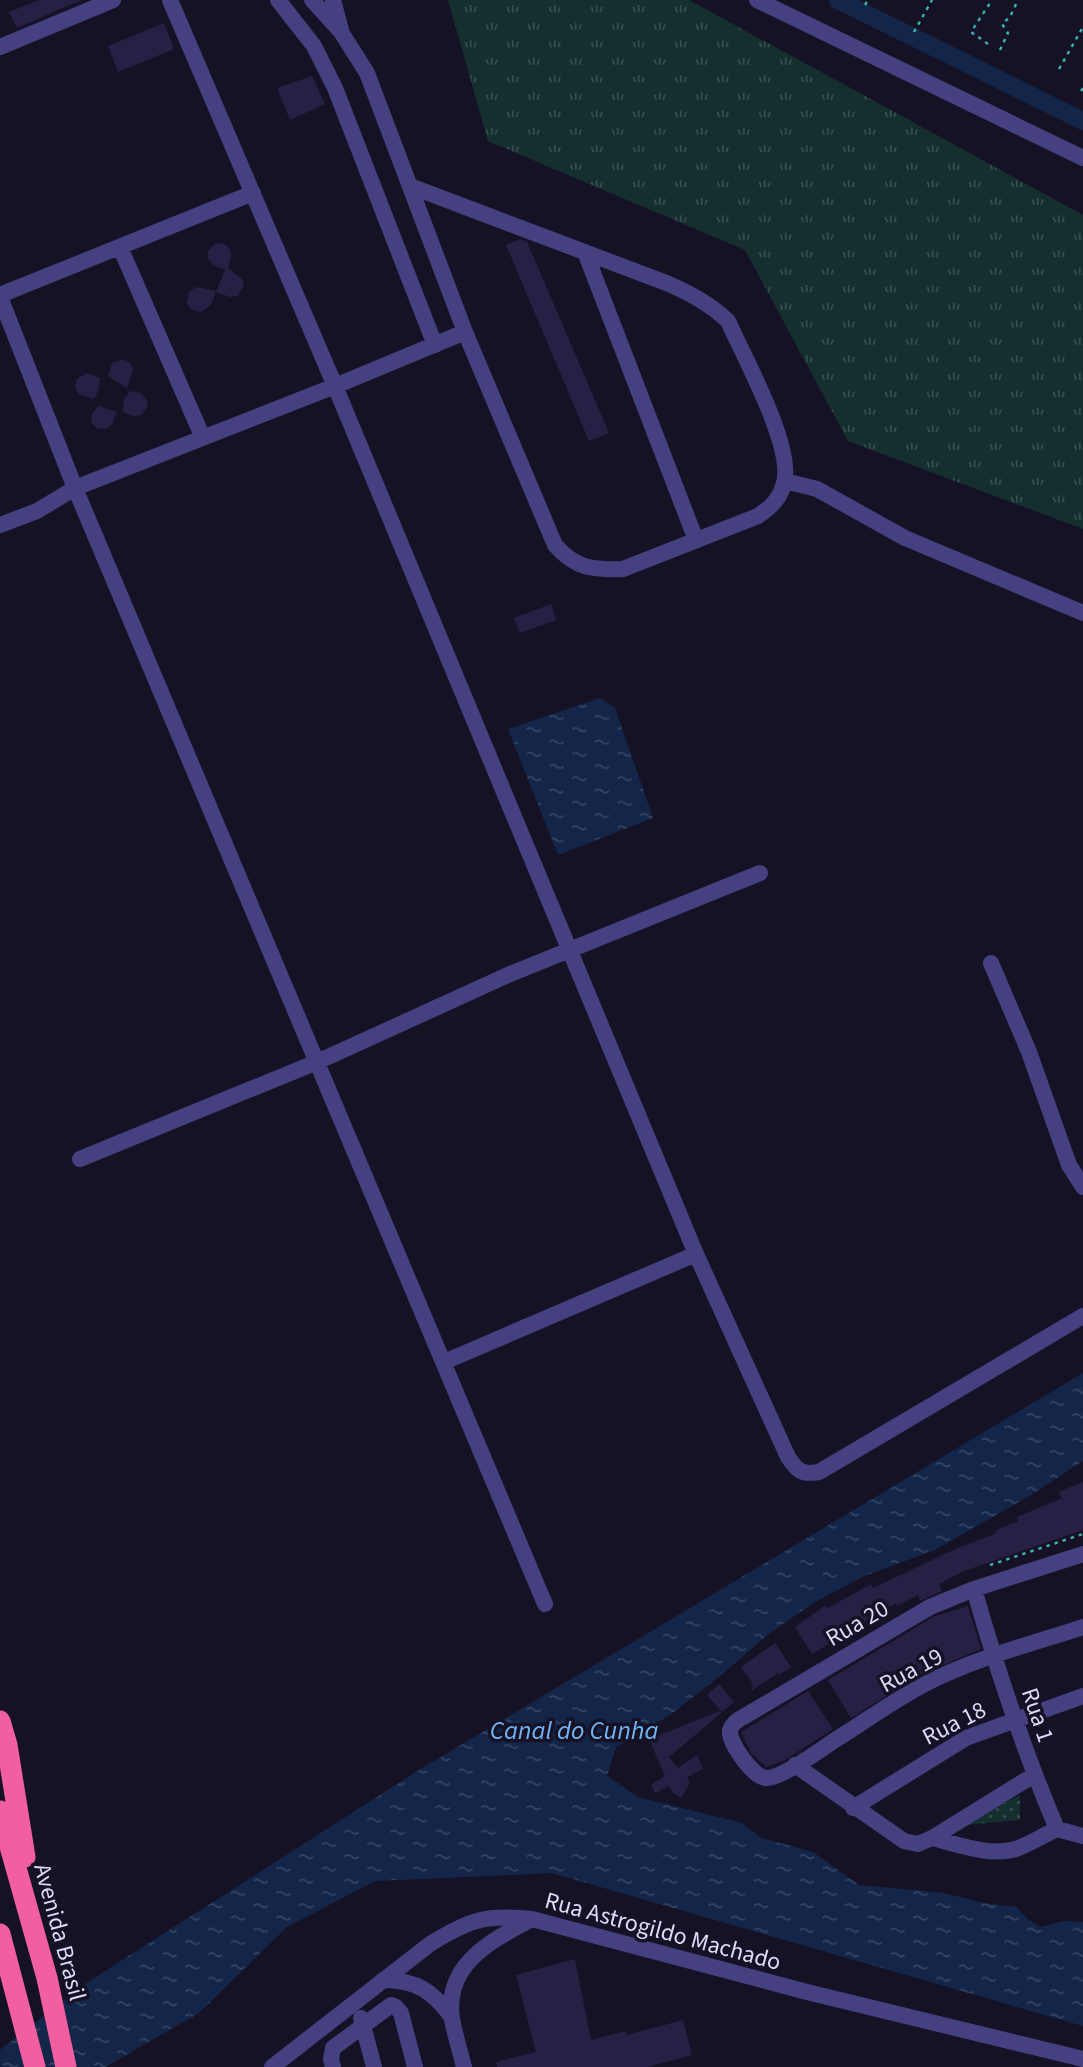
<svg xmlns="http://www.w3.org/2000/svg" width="1083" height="2067" font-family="'Source Sans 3',sans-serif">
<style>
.grass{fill:url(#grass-tufts)}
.park{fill:url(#park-dots)}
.water{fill:url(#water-ripples)}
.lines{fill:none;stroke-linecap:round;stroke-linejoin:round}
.canal{stroke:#132649;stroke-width:18}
.building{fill:#281f45}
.path{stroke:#3aafab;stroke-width:2.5;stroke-dasharray:3.5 5;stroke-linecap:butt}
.minor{stroke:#454181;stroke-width:16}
.highway{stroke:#f25fa1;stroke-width:21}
.labels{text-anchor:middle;stroke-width:7;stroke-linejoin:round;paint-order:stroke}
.street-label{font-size:24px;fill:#dfdafc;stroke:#161226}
.water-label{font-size:26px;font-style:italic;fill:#71b3f3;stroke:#161226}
</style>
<defs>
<pattern id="grass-tufts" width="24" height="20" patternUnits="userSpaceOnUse" patternTransform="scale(1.75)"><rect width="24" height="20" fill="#152f2f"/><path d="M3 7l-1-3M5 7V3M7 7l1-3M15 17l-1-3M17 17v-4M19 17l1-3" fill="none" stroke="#374d4e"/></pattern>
<pattern id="park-dots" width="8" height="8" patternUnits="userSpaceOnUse" patternTransform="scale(1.75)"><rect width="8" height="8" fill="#152f2f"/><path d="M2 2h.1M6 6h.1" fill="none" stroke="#374d4e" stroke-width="1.8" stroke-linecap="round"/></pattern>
<pattern id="water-ripples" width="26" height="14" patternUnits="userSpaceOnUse" patternTransform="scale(1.75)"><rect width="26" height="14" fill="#132649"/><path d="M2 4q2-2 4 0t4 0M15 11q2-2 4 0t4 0" fill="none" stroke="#354564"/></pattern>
</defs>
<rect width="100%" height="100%" fill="#161226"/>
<path class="grass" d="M448,0H689L1083,215V529L848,441L745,250L488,141Z"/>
<path class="park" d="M1020,1795V1820L964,1825Z"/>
<path class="water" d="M600,698L615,708L653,818L558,855L508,729Z
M1083,1373V1461L1031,1495L935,1550L864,1576L815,1602L767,1635L725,1672L670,1715L616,1747L607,1776L638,1797L742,1823L761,1838L813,1852L859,1885L944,1893L983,1903L1017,1907L1027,1919L1040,1927L1064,1921L1083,1922V2026L552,1873L375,1881L287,1927L199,2013L105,2067H0V2050L85,1984L419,1770Z"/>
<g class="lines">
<path class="canal" d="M838,0L1083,121"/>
</g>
<path class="building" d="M39,0H81L17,28L9,12Z
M164,23L174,49L118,72L108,46Z
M312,76L325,104L290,120L277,88Z
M520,239L527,242L609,433L589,441L506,245Z
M216,243L224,244L230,249L231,256L228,268L242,279L244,286L237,296L230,297L216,292L225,270L213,265L208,259V251Z
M196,287L216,291L211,305L201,312L192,310L187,304L189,292Z
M123,359L130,363L133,369L127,388L108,376L112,363Z
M86,373L100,378L99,389L94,399L79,394L75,387L77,379Z
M130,391L140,393L146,398L148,406L141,415L133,416L123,412L124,400Z
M98,406L117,412L112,424L106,429L96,428L91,422L92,414Z
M551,604L556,620L520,633L514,618Z
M1083,1482V1530L964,1571L939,1584L942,1591L920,1601L918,1595L897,1606L896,1603L812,1654L795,1627L826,1605L828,1608L871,1584L873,1588L960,1547L997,1533L996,1530L1018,1521L1017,1517L1062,1498L1058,1492Z
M968,1606L981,1649L922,1674L851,1718L828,1680L935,1616Z
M775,1643L791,1667L779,1675L778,1673L751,1691L753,1684L741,1667Z
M719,1684L734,1702L722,1712L707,1695Z
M808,1691L833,1729L785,1760L766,1767L751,1753L741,1732Z
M720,1711L721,1713L669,1757L678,1768L697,1755L703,1769L687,1777L690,1783L681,1798L673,1793L669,1786L655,1793L651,1785L665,1776L649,1739Z
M575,1959L591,2040L626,2031L627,2035L683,2020L692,2055L648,2067H497L496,2062L536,2052L516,1975Z"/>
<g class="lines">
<path class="path" d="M865,5L868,0
M914,32L932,0
M988,44L971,32L992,0
M1000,50L1008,33L1002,24L1010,17L1018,0
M1059,69L1083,27
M1081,91L1083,88
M990,1565L1083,1534"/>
<path class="minor" d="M170,0L335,386L696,1254L788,1457C797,1471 802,1475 819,1472L1083,1316
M278,0L314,46L335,88L435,345
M312,0L341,32L367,73L465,332L555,545C576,569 593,570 623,569L758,516C771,507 780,499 784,483C794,447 744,357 728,321C710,304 691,294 669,284L410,186
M333,0L341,30
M757,0L1083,158
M0,47L113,0
M120,247L203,438
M585,252L696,540
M0,295L253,193
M0,297L75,488L545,1604
M785,481L817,489L905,538L1083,613
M0,525L37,511L75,488L335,386L465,332
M991,963L1029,1052L1069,1165L1083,1187
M80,1159L317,1062L510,974L760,873
M444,1362L696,1254
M1083,1554L974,1589L930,1607L745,1716C739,1719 732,1723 730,1730C728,1742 754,1779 767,1778C781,1778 819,1751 832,1742C863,1723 894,1700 927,1683C976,1658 1031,1644 1083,1627
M974,1589C997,1670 1024,1751 1057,1829L1083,1836
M795,1765L904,1841L918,1844L932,1838L1034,1775
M853,1808L966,1738L1083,1696
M932,1838C957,1844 990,1857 1016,1849C1030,1844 1044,1835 1057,1829
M383,1980C417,1980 432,1991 452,2017
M361,2018L374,2067
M272,2067L430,1944C469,1920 485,1914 532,1919L807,1992L1083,2059
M333,2067L331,2059L333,2048L391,2005L396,2007L401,2013L415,2067
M464,2067C460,2051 455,2035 452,2019C444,1964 491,1941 532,1919"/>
<path class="highway" d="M0,1721L7,1745L25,1857
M0,1811L47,1978L66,2067
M0,1934L35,2067"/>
</g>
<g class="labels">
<g class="street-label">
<text transform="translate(857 1623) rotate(-30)" y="8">Rua 20</text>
<text transform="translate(911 1670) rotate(-28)" y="8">Rua 19</text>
<text transform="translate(1038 1715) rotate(71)" y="8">Rua 1</text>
<text transform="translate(954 1723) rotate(-27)" y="8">Rua 18</text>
<text transform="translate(663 1931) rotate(15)" y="8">Rua Astrogildo Machado</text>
<text transform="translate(60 1932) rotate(75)" y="8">Avenida Brasil</text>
</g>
<g class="water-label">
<text x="574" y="1739">Canal do Cunha</text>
</g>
</g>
</svg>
